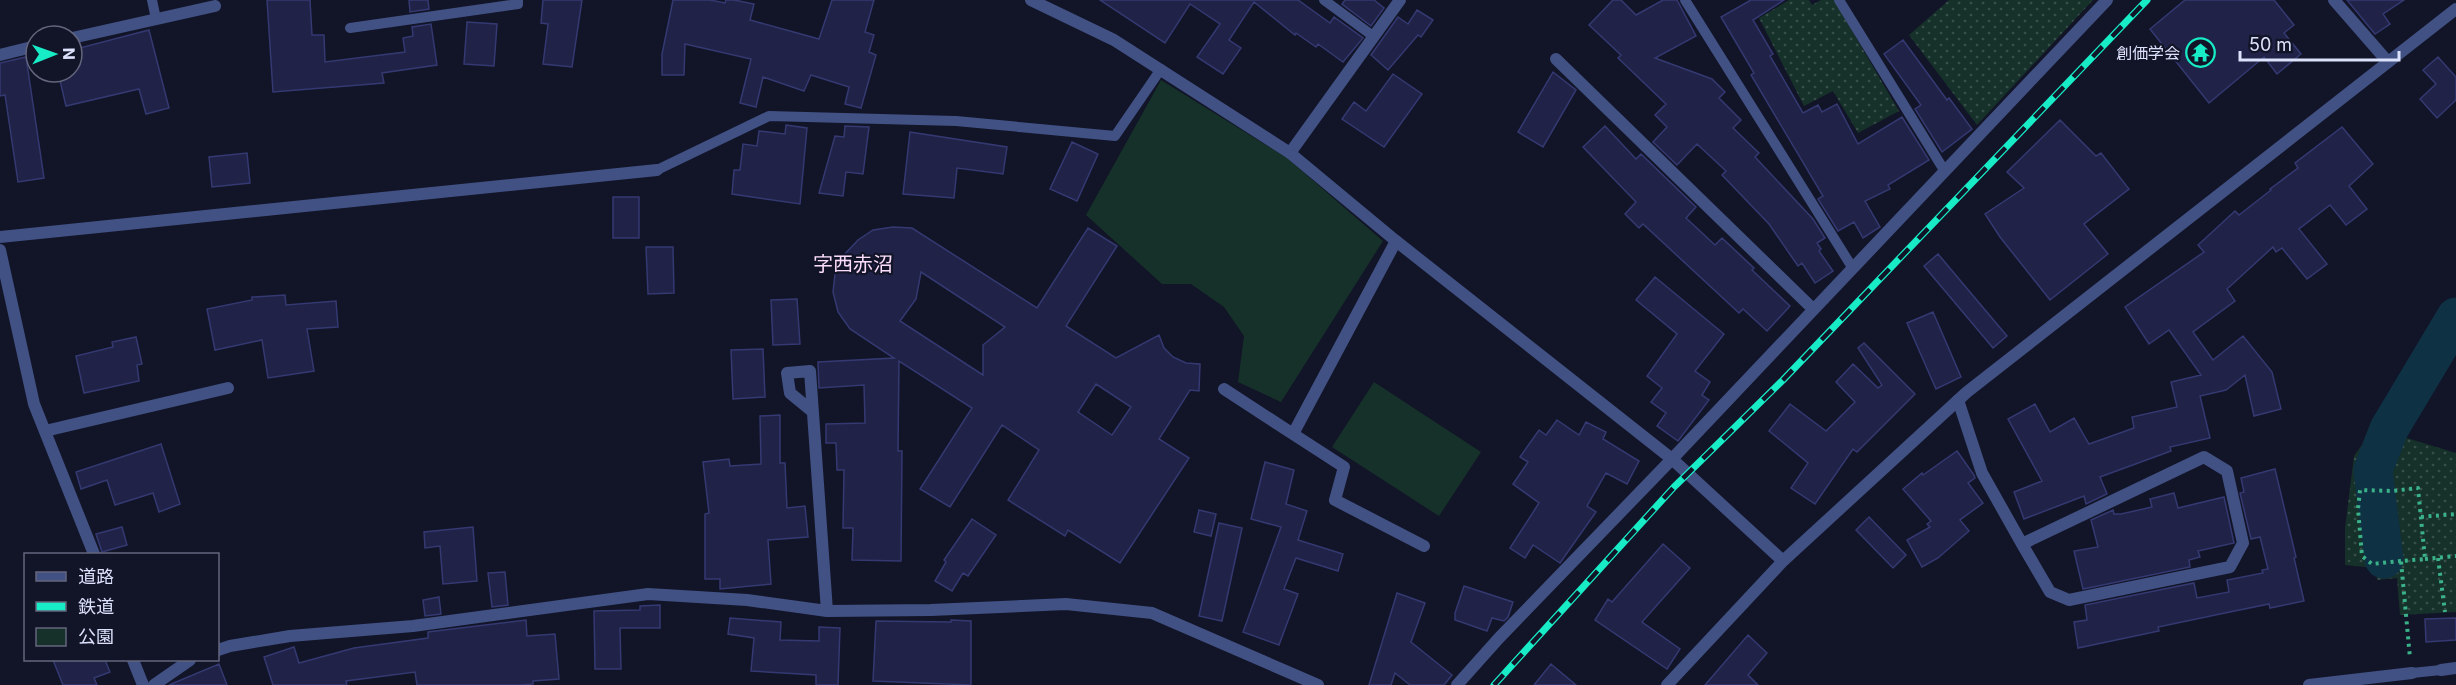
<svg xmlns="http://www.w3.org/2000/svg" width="2456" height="685" font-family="Inter,'Noto Sans JP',sans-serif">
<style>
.green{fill:url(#green-dots)}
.pitch{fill:#163129}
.water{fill:#0f3144}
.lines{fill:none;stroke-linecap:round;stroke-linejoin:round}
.river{stroke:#0f3144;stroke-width:39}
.building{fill:#202347;stroke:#343971;stroke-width:1.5;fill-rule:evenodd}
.path{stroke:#3ab189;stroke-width:4;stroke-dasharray:3 4.5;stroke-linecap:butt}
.service{stroke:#415183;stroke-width:10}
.minor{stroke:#415183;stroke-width:12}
.tertiary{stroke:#415183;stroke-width:12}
.rail-casing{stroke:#17ecc7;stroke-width:7}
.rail{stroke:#121428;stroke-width:4.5;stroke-dasharray:14;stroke-linecap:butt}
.labels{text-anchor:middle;stroke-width:4.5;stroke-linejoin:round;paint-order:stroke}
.poi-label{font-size:16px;fill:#dce1fc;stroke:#121428;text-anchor:end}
.quarter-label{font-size:20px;fill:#fcddfa;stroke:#121428}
</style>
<defs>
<pattern id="green-dots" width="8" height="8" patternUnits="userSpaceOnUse" patternTransform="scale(1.5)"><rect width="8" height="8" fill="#163129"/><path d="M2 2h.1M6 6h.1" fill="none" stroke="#374f49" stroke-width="1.8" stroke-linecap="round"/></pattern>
</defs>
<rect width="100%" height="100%" fill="#121428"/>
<path class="green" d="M1789,0H1809L1812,5L1821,0H1834L1899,111L1858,133L1833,91L1804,106L1759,18Z
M1949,0H2093L1977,125L1909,35Z
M2374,428L2456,453V612L2400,615L2397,578L2377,580L2376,568L2345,565V528L2354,456Z"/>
<path class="pitch" d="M1161,80L1287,158L1383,241L1281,402L1238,382L1244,336L1224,307L1191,284H1162L1086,215Z
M1374,382L1481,452L1439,516L1332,447Z"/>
<path class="water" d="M2378,438L2394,443L2382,473V496L2389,506L2392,559L2376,560V540L2368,526V504L2364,499L2365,463Z"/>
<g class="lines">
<path class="river" d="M2384,559L2373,470L2389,429L2456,317"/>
</g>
<path class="building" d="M267,0H310L312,35H324L325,62L405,52L403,38L413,36L412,27L431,24L437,65L382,73L384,83L273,92Z
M409,0H428L429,9L410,12Z
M543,0H582L572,67L543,64L548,24L541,23Z
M673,0H710L725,3L726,0H734L754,4L750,20L819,39L832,0H874L865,32L874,35L869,52L876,55L861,108L845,104L849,87L811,75L804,91L763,77L756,107L740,103L751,59L685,44L684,75H662V54Z
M1100,0H1298L1330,23L1334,17L1363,38L1343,62L1318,44L1316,47L1296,33L1295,35L1254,2L1229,40L1241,48L1223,74L1197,57L1220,24L1190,4L1165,43Z
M1345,0H1374L1384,8L1371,26L1342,4Z
M1613,0H1621L1636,15L1663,0H1677L1696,36L1655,58L1712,79L1725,92L1719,98L1741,120L1733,128L1759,153L1755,157L1813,219L1825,238L1817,243L1821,249L1819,251L1833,271L1815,283L1802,263L1798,266L1769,224L1722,175L1726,171L1697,144L1677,165L1653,142L1667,127L1655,115L1666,104L1618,58L1621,55L1589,25Z
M1751,0H1784L1753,20L1773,54L1770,56L1803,113L1818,105L1822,112L1837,104L1858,144L1902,117L1929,160L1888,185L1890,189L1865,201L1880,227L1863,238L1854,222L1838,231L1818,199L1823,196L1751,75L1754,73L1721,17Z
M2185,0H2274L2294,25L2284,33L2301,54L2277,74L2264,57L2209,103L2150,29Z
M2347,0H2404L2383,14L2390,24L2375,34Z
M1417,10L1433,20L1421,37L1418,35L1388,70L1371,55L1398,17L1408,24Z
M467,22L497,24L494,66L464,64Z
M149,30L169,108L146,114L139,89L66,106L58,72H72V50Z
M1903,40L1947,100L1949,98L1972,129L1942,152L1915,109L1921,105L1884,54Z
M26,57L44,178L18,182L5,95L0,96V63Z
M2438,57L2456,77V100L2437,118L2420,99L2436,84L2423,70Z
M1553,72L1576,90L1543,147L1518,132Z
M1393,74L1422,94L1384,147L1342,119L1354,102L1366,111Z
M2060,120L2096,156L2101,153L2129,189L2084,224L2108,254L2050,300L2000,237L1985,214L2024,188L2007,172Z
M786,125L807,128L800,204L732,194L734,170H740L743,144L757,146L759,131L785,134Z
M845,126L869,127L863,174L846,172L843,196L819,193L835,136L844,137Z
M1605,126L1636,159L1641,154L1696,207L1686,218L1715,245L1722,238L1754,268L1752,270L1790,306L1767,331L1743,309L1739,313L1643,224L1639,228L1625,214L1636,202L1583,147Z
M2342,127L2373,164L2349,186L2367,209L2346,225L2330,205L2299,229L2327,264L2307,279L2282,248L2276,252L2273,247L2227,289L2235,301L2193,332L2213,360L2243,336L2272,372L2281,409L2254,416L2245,375L2226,390L2200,396L2210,438L2170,447L2171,451L2100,477L2107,494L2086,504L2084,496L2024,519L2014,492L2042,481L2008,419L2035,404L2050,432L2074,418L2089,444L2134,428L2132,417L2177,407L2171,382L2201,375L2169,330L2149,344L2125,307L2204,252L2198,245L2235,211L2239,215L2271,190L2270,189L2298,168L2295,163Z
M910,132L1007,147L1003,174L957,168L954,198L903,194Z
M1072,142L1098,154L1077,201L1050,189Z
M247,153L250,183L212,187L209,157Z
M613,197H639V238H613Z
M893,227L912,228L1037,308L1088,228L1117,246L1066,326L1116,358L1159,335L1164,348L1173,357L1186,363L1200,364L1199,391L1190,390L1159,439L1189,458L1120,563L1068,530L1065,536L1008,500L1039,450L1002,425L950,507L920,489L972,408L899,361L898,451H902L901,561L852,560L853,528H843L844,470H837L836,443H826V424L865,423L864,385L819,388L818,362L894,358L850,329L838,312L833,292L835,274L843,256L858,240L873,230ZM921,272L1005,327L983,345V375L900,321L916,299ZM1096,384L1131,407L1112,435L1078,412Z
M646,247H673L674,293L648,294Z
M1938,254L2007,336L1993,348L1924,266Z
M1655,277L1724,334L1695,371L1710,382L1702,395L1709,400L1678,441L1657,426L1666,413L1651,402L1662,388L1647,376L1677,334L1636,300Z
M285,295L286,305L336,301L338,327L307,329L314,371L268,378L262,340L215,350L207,309L252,300V297Z
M797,299L800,344L773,345L771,300Z
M1933,312L1961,377L1936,389L1907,323Z
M136,337L142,364L137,365L139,381L84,393L76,356L113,347L112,342Z
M1864,343L1915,394L1857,452L1853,449L1815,504L1791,488L1808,463L1769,431L1790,404L1826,431L1855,402L1836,382L1853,364L1878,388L1882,385L1858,348Z
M763,349L765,397L733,399L731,350Z
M780,415V463H785L787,508L805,506L808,537L768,540L771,584L720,589V579H705V514L709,513L703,462L729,459L730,466L761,464L760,416Z
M1557,420L1579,435L1586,422L1606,432L1603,439L1639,461L1627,484L1606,473L1587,506L1596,512L1560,563L1533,545L1525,558L1510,548L1539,503L1513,484L1528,462L1520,457L1539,430L1546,435Z
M161,444L180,504L159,512L153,493L115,505L107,480L81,489L76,472Z
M1957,451L1974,475L1975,478L1968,483L1983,503L1960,520L1969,531L1938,558L1922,567L1907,540L1930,527L1927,524L1931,521L1903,489L1922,473L1923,475Z
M1265,462L1294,470L1286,504L1307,511L1298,540L1343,554L1338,571L1296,558L1284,589L1298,594L1279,645L1243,632L1281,527L1251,519Z
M2275,469L2296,557L2294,558L2304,601L2270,608L2269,604L2225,613L2158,627L2159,631L2078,648L2074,622L2087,620L2085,605L2194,583L2197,598L2229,592L2227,580L2263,573L2262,570L2268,569L2260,537L2251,539L2240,493L2244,492L2241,478Z
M2174,493L2178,508L2224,497L2234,543L2198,551L2200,557L2189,560L2190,567L2083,589L2074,551L2098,547L2091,520L2113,510L2114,514H2121L2152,507L2150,499Z
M1199,510L1216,514L1211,536L1194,532Z
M1869,517L1906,555L1893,568L1856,530Z
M972,519L996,535L968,576L963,573L952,591L935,581L946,562L944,560Z
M1219,523L1242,528L1222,621L1199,616Z
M122,527L127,545L102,552L96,534Z
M473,527L477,581L443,584L440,546L425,548L424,532Z
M1663,544L1690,568L1642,622L1680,649L1667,669L1595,620L1608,599L1612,602Z
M505,572L508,605L492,607L488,573Z
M1464,586L1513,602L1508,617L1504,621L1492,618L1487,631L1455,620V613Z
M1397,593L1425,603L1411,642L1452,675L1444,685H1410L1395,673L1391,685H1369Z
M439,597L441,614L425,616L423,600Z
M660,605V628H620L621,669H595L594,611L640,610V606Z
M730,618L781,622L780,640L819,641V627L840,628L838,685H816V675L751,671L754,638L728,634Z
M2456,618V640L2426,642L2425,619Z
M526,620L527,636L555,634L559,679L533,681V684L519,685H417L415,672L346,681L347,685H273L264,657L294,647L299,663L354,648L428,638V632Z
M951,620L971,621V685L873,681L876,621L951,622Z
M1748,635L1767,653L1748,675L1758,685H1705Z
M53,660H105L110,672L94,678L97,685H63Z
M219,664L227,685H169Z
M1551,664L1576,685H1534Z"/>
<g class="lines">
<path class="path" d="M2421,517L2456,514
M2438,558L2445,612
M2425,559L2456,556
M2401,561L2372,564L2362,556L2358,509L2360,490L2392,491L2418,488L2425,559L2401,561L2410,658"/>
<path class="service" d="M152,0L156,19
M1324,0L1373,36
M1685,0L1852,267
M1839,0L1944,170
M350,28L518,4V0
M657,170L769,116L956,121L1115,136L1161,69
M2412,673L2441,670"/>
<path class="minor" d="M2334,0L2388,62
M72,38L215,6
M0,55L36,46
M1556,59L1813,309
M1290,153L1400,0
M0,237L657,170
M0,250L34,404L94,554
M1224,389L1293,434L1396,241
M1958,400L1982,473L2022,544L2050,592L2069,600L2230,567L2243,543L2227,471L2204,457L2022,544
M812,411L790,393L787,373L810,371L827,611
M45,431L228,388
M1293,434L1344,467L1335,500L1424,546
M218,650L230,646L290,636L413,626L648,594L747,600L827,611L931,610L1066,604L1152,613L1318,685
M133,660L143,685
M2441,670L2456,668
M154,685L190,660
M1457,685L1499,638L1672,459L2107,0
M2309,685L2412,673"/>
<path class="tertiary" d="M1031,0L1114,40L1290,153L1396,241L1672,459L1783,561
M1667,685L1783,561L1967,392L2456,9"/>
<defs>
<path id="rail" d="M1494,685L1674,487L1783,380L2147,0"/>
</defs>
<use href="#rail" class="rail-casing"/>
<use href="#rail" class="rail"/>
</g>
<defs>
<symbol id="temple-ring" viewBox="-11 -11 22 22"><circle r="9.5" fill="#121428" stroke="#17ecc7" stroke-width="1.5"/><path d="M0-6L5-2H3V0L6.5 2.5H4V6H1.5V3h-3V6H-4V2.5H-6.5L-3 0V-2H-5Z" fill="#17ecc7"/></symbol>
</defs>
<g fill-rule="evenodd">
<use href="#temple-ring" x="2184" y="36" width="33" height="33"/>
</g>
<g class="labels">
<g class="poi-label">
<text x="2180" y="59">創価学会</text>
</g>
<g class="quarter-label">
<text x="853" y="271">字西赤沼</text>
</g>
</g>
<rect x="24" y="553" width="195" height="108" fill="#121428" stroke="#63667d" stroke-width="1.5"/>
<rect x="36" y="572" width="30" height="9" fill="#415183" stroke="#63667d" stroke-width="1.5"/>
<text x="78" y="583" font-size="18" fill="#dce1fc">道路</text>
<rect x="36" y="602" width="30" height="9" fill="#17ecc7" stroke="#63667d" stroke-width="1.5"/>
<text x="78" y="613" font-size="18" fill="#dce1fc">鉄道</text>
<rect x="36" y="628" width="30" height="18" fill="#163129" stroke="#63667d" stroke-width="1.5"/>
<text x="78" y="643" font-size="18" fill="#dce1fc">公園</text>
<g transform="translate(54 54) rotate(89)"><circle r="28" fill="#121428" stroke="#63667d" stroke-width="1.5"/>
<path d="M0-4.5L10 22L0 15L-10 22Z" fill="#17ecc7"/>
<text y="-9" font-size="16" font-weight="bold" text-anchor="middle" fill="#dce1fc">N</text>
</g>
<path d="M2240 51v9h159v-9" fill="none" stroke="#dce1fc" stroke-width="3"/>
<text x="2249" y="51" font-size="18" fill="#dce1fc" stroke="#121428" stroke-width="4.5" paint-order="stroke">50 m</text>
</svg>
